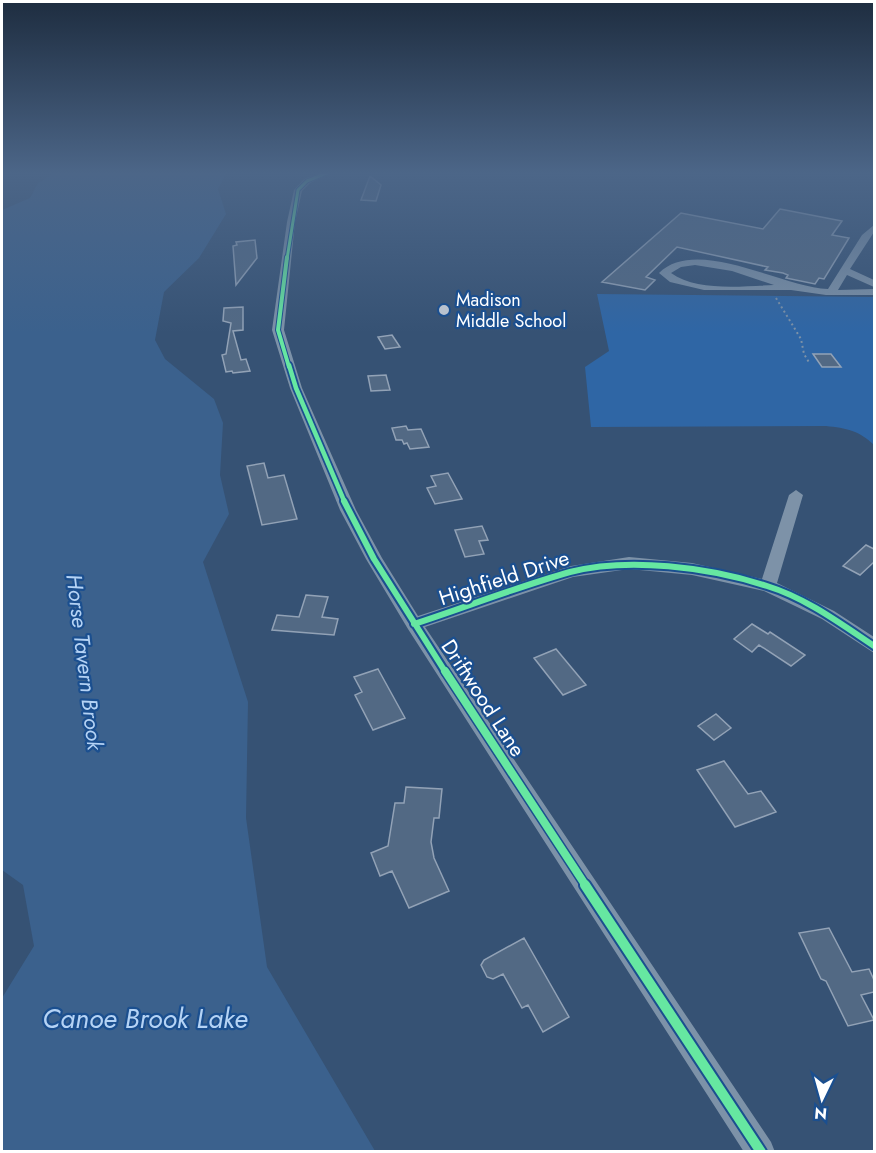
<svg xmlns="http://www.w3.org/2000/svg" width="876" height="1153" font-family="Jost,sans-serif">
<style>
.green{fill:#2f66a5}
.water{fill:#3b618d}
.building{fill:#526984;stroke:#92a2b6;stroke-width:1.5}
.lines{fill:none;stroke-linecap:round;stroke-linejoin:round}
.path{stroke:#7d92a8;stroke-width:2;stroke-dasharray:2 3;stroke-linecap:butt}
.minor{fill:#7d92a8;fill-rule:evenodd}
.cycleway-far5-casing{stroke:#1b4f8f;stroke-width:5}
.cycleway-far4-casing{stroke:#1b4f8f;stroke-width:6}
.cycleway-far3-casing{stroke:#1b4f8f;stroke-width:8}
.cycleway-far2-casing{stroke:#1b4f8f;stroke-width:10}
.cycleway-far1-casing{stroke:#1b4f8f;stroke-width:11}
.cycleway-casing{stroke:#1b4f8f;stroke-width:14}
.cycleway-far5{stroke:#66e7a1;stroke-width:3}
.cycleway-far4{stroke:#66e7a1;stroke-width:4}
.cycleway-far3{stroke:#66e7a1;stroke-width:4.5}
.cycleway-far2{stroke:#66e7a1;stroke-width:6}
.cycleway-far1{stroke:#66e7a1;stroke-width:8}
.cycleway{stroke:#66e7a1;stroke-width:10}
.poi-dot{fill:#b9c2ce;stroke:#1b4f8f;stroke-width:2}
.labels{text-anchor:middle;stroke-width:4.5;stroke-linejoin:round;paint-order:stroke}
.far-poi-label{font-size:18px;fill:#fff;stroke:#1b4f8f;text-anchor:start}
.street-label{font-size:21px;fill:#fff;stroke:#1b4f8f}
.water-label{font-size:22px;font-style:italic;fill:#b5d3f5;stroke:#1b4f8f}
.near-water-label{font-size:27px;font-style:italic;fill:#b5d3f5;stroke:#1b4f8f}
</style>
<rect width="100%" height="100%" fill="#365274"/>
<path class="green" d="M597,294L874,297V445C860,431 846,428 826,426L591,427L585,367L609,351Z"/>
<path class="water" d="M57,172H227L218,189L226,214L199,258L164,292L155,340L165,359L214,399L223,423L220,475L229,514L203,562L248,702L246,818L267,967L375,1151H2V998L34,946L23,885L2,870V210L30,198L38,183Z"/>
<path class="building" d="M370,176L381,185L376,201L361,200Z
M780,209L842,221L832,235L849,238L824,279L819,278L815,284L786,278L788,275L783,273L765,270L768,267L677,247L646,277L655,280L645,290L602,282L681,213L763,229Z
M255,240L257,258L236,285L233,246L237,245L236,242Z
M243,307V330L233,331L241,360L246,359L250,371L233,373L232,371L226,372L222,355L226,354L231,323L223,321L224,308Z
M392,335L400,347L385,349L378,337Z
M813,354H831L841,367H822Z
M386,375L390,390L371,391L368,376Z
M406,426L408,430L421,429L429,447L410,449L407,443L404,444L402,440H396L392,428Z
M264,463L268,478L284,475L297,519L262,525L247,466Z
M448,473L462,499L435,504L427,488L436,486L431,476Z
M482,526L488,540L479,541L484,554L465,557L455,530Z
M866,545L874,549V562L860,575L843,566Z
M306,595L328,597L322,617L338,619L334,635L272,630L277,615L299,617Z
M752,624L768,634L770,632L805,655L791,666L759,645L752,652L734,639Z
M556,649L586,685L563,695L534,658Z
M378,669L405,718L373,730L355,695L362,692L354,677Z
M716,714L731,728L714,740L698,726Z
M724,761L748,794L761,791L776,812L735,827L697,770Z
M406,787L442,789L439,818H434L431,842L434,858L449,891L409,908L392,871L380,876L371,853L388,846L395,803H404Z
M829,928L852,972L869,969L874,980V992L861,995L874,1020L848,1026L826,981L821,979L799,933Z
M524,938L569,1017L543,1032L528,1005L522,1008L503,974L493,979L487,977L481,965L484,960Z"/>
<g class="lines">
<path class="path" d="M776,298L801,339L804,354L810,364"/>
<path class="minor" d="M323,172H333L310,183L302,191L295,222L284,330L302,388L356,510L382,558L418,616L571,566L629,557L692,563L762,579L789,495L796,490L803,495L777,583L834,611L874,637V653L822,619L764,591L692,575L629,569L573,577L425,627L771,1142L775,1152H744L408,629L366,559L340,510L290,388L272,330L287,222L294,190L304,179Z
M874,225V232L850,269L874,280V287L847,275L838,290L874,289V295H826L791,290H704L670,282L659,273C697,236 781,287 828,289L862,235ZM695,265L732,271L774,285C743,286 697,292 671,273L681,267Z"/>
<defs>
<path id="cycleway-far5" d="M287,259L298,190L307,181L329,172"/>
<path id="cycleway-far4" d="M287,257L278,330L289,367"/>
<path id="cycleway-far3" d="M289,365L296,388L345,503"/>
<path id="cycleway-far2" d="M344,501L374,559L446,673
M414,624C466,607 517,587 570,572C628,557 709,567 767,586C806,598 841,624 874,646"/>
<path id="cycleway-far1" d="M445,671L586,886"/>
<path id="cycleway" d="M585,885L761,1152"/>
</defs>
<use href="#cycleway-far5" class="cycleway-far5-casing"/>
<use href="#cycleway-far4" class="cycleway-far4-casing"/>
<use href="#cycleway-far3" class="cycleway-far3-casing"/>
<use href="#cycleway-far2" class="cycleway-far2-casing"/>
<use href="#cycleway-far1" class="cycleway-far1-casing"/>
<use href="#cycleway" class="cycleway-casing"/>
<use href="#cycleway-far5" class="cycleway-far5"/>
<use href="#cycleway-far4" class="cycleway-far4"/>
<use href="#cycleway-far3" class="cycleway-far3"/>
<use href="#cycleway-far2" class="cycleway-far2"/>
<use href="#cycleway-far1" class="cycleway-far1"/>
<use href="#cycleway" class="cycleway"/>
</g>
<linearGradient id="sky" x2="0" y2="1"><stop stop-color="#1e2d40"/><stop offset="0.52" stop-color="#4c6688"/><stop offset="1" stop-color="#4c6688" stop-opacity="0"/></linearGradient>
<rect width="876" height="333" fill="url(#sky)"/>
<circle class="poi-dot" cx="444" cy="310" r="6"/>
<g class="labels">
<g class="far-poi-label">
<text x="456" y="306">Madison<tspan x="456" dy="21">Middle School</tspan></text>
</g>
<g class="street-label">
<text transform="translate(504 578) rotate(-18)" y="7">Highfield Drive</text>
<text transform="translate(483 698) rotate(57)" y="7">Driftwood Lane</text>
</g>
<g class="water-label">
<text transform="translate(85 662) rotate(83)" y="8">Horse Tavern Brook</text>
</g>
<g class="near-water-label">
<text x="145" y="1028">Canoe Brook Lake</text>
</g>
</g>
<rect width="876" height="1153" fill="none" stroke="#ffffff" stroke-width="6"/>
<g transform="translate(822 1099) rotate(185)" stroke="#1b4f8f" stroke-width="4.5" paint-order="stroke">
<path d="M0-4.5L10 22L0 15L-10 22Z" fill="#ffffff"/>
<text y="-9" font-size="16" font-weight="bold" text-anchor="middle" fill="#ffffff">N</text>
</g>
</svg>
